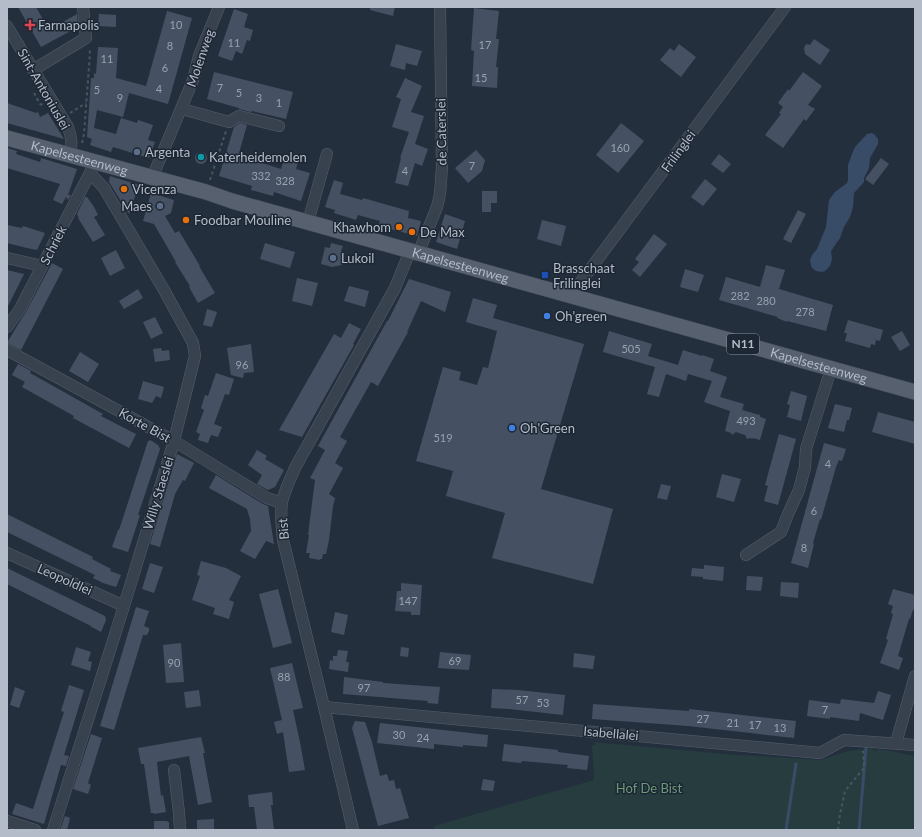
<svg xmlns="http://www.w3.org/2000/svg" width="922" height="837" font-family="Lato,sans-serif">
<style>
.green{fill:#263c3f}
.water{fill:#394c67}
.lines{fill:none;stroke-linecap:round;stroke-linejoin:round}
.stream{stroke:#394c67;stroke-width:3}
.building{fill:#455162}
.minor-casing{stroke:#565f6c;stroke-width:12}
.major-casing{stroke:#414a57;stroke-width:16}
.path{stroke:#44595c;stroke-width:2;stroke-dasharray:3 3;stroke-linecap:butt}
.minor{stroke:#38414e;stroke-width:11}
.major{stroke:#56606e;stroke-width:15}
.health-dot{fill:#e0444e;stroke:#1d2633;stroke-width:1.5}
.service-dot{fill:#5c6f8a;stroke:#1d2633;stroke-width:1.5}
.culture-dot{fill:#0f9aa8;stroke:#1d2633;stroke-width:1.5}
.food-dot{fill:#e8710a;stroke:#1d2633;stroke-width:1.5}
.transit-dot{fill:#1a4fb4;stroke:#1d2633;stroke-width:1.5}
.shop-dot{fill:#3f7fe0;stroke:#1d2633;stroke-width:1.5}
.labels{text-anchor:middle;stroke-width:3;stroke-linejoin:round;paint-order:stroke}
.number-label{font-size:11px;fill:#98a1af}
.shield{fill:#1d2633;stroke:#878f9c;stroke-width:1}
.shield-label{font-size:12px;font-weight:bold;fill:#b4bcc9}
.poi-label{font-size:13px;fill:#b4bcc9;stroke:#1d2633;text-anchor:start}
.street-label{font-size:13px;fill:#b4bcc9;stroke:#1d2633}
.park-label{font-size:13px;fill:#6b9a76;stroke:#1d2633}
</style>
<rect width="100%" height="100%" fill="#242f3e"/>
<path class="green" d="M594,742L724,754L821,760L848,751L873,748V751L880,749L915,756V830H435L434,826L594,780L592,745H595Z"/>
<path class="water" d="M872,133L875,135L878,139V144L870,158L869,168L864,178V182L854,193L853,207L850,217L844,227L840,238L831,251L832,259L830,266L825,271L822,272L816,271L812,268L811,265L810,260L812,255L817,249L826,227L829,200L835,192L847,183L848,180V165L852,154L855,147L867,134Z"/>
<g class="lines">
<path class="stream" d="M786,830L796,764
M859,830L866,748"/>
</g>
<path class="building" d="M18,7H36L49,30L77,14L78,27L41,47Z
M370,7H395L393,16L370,10Z
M474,8L499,11L496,39H499L496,67H498L497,88L472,86L474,51L471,50Z
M234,9L248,14L244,27L253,30L250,41L247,40L242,54L236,51L232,61L218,56Z
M167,11L192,18L168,104L129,93L123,117L97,110L94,128L116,134L121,118L137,123L138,120L153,125L148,140L155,142L149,158L113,147L111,152L90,145L92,139L87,137L91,78H94V73L96,74L98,47L118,48L116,78L146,86Z
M99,14L116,15V27L98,26Z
M814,39L830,50L820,65L805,54L804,48L806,44L810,45Z
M396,44L422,51L417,66L406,63L405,70L390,66Z
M679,44L696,57L681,77L660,60L670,48L674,51Z
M214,72L293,92L286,119L252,111L251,112L239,109V108L207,99Z
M803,72L822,86L808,105L815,109L806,121L804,119L783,148L765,135L781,114L779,113L783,107L778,103L788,89L789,91Z
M405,78L422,86L411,112L424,116L415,144L428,149L422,166L415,163L408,186L395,183L401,158H400L409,132L392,127L401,99L396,97Z
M7,103L36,113L38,112L40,117L48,113L64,139L7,123Z
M240,123L247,125L239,153L260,160L259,162L281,169L286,154L299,157L296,169L310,173L301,201L274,192L273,196L251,190L252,186L219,176L234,127Z
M621,123L644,141L618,173L596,155Z
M7,148L17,151L16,154L40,162L41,158L77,169L68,195H71L68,200L66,197L62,204L53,200L60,184L7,168Z
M476,150L485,160L482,171L468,183L455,168Z
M195 158a6 6 0 1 1 12 0a6 6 0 1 1-12 0Z
M719,154L731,164L723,173L711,164Z
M881,158L889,164L873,185L865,179Z
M110,176L139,185L129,214L109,182Z
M705,179L717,189L703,206L691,197Z
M334,180L343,183L340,194L362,200L363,198L409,211L408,218L421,221L417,236L379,226L380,221L358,215L356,220L334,213L335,210L325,207Z
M482,191H497V203H491V212H482Z
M151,193L174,200L171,213L165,216L175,233L179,231L200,266H199L215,293L198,303L189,287L190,286L175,262H176L154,224L143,221Z
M85,197H87L94,207L98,215L94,217L105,235L93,242L78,218H79L77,214Z
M798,210L806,214L791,243L783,239Z
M445,214L465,221L457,249L436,242Z
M542,220L566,226L561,246L537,239Z
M7,225L22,228L23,226L45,233L37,250L27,248L7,243Z
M654,234L667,244L640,277L632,270L639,262L635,259Z
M265,243L295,252L290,268L260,259Z
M331,243L343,246L341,251L345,253L342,265L332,267L321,264L325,247L330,248Z
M116,250L125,268L110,276L101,258Z
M52,263L63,269L21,350L7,343L17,326L26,312Z
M766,265L785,270L779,289L833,305L826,331L787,321V322L777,318L778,317L719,300L726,277L760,287Z
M685,269L704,275L698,292L680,287Z
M7,270L24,274L7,308Z
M297,278L318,283L312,306L292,301Z
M409,279L451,292L445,312L421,301L407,332H408L378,386L371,382L340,437L347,441L335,463L343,468L329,494L335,498L333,506L329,540L326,554H323L322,559H320V560L309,558L310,553H306L309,535H308L315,480L310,478L325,450L318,446L387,321H388Z
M349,286L369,291L365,307L344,301Z
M138,289L143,298L124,309L119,301Z
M473,298L497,305L493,318L584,344L541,489L613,509L593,584L492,558L505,513L446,496L453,471L416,461L443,367L461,372L459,380L477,385L483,367L488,368L497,331L466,322Z
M207,309L217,312L212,327L203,325Z
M155,317L163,333L151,339L143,322Z
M848,320L883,330L880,341L876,340L875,345L871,344L870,348L845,341L847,333H844Z
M349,323L361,329L353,344L354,345L302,437L279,430L334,334L341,338Z
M609,331L652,344L648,356L678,365L683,350L702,356V355L714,359L710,371L727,377L720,397L744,404L742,410L760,415V417L766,419L760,440L753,438V439L750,438L747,439L745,435L736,432L732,435L731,433L725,431L730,411L704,402L712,381L688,374L686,381L666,374L659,397L647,394L655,367L603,352Z
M902,331L910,345L900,351L891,337Z
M251,344L254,372L244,373L243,378L231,375L227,348Z
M161,348L162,351L169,350L170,360L155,362L153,349Z
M80,352L99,364L88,382L69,371Z
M18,364L31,371L30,373L103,414L101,416L136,434L129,448L73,418L74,416L22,387L25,382L12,375Z
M216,373L234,379L229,395L225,394L214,424L222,427L218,437L211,435L208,443L198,440L200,434L196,432L204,410L201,408L205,395L208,396Z
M143,381L164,387L161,398L156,396L152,403L138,399Z
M791,391L807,396L801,421L787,417L790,405L787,404Z
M835,404L852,408L849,420H847L844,432L828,428Z
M878,412L915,422V444L872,432Z
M779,434L796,439L778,505L764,501L768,486L765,485Z
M150,440L158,445L160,449L138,515H140L128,552L112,547L118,530H119L148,441H149Z
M824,443L846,449L842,461L839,460L836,467L821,520L820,519L813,543L814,544L808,568L791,563Z
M257,450L267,456L265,459L284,470L275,487L268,490L257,484L262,475L248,465Z
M177,454L194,463L185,481L183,480L175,494L160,547L150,544Z
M722,474L741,479L734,502L716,497Z
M216,475L263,504L268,506L274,544L266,541L255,559L240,551L251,531L250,519L247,509L209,488Z
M661,484L671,486L667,500L657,498Z
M7,514L93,557L92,559L111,569L110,571L121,575L116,587L103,583L93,578L95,575L7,532Z
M201,561L226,568L241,576L229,600L234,602L229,619L213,614L215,608L192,600L200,576L197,575Z
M150,563L163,567L154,593L142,589Z
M704,565L724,567L723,581L703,579V577L691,576L692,568L704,569Z
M7,568L105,616L106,620L101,632L90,626H91L7,584Z
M747,576L763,577L761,591L746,590Z
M781,582L799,583L798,598L780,596Z
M401,583L422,585L420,615H411V612L395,611L397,591H401Z
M278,589L292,643L273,648L259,594Z
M893,589L915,595V610H913L910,619H909L898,656L903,658L899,670L880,663L888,640L886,639L893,614L891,613L893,606L888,604Z
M136,607L149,611L144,626L149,628V631L147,635H143L114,730L100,726Z
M335,612L348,615L344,635L331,632Z
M181,643L184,682L166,683L163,645Z
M76,647L91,652L88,661L92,662L90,671L71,665Z
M401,647L409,648L408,657L400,656Z
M338,650L348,651L346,662H349L348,672L329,669L330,660L333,661V656H337Z
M440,652L471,655L469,670L438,668Z
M574,653L595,656L593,669L573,667Z
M292,663L303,708L293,710L300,742L305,770L289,772L283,732L277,734L274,722L282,720L270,668Z
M344,677L383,682V683L440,687L438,704L427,703L428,701L343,694Z
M69,685L84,690L64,755L69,756L66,766L61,765L44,824L12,814L16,803L33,809L64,712L61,711Z
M15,687L25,691L19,708L10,705Z
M492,689L518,690L565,695L563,715L509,709L491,708Z
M199,690L201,706L186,708L184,692Z
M878,691L891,695L883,720L860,713L859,721L830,717V719L807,716L809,700L840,704L841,699L874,703Z
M593,704L689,711V709L796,721L794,738L688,726L592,719Z
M355,721L365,722L372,742L380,776L387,774L389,781L394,780L396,789L400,788L409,818L378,826L352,728Z
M380,723L488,735L487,747L463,745V747L434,744V749L377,743Z
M91,734L102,738L88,783L91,785L88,794L73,789Z
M201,737L205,753H203L212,802L198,805L189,756L157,762L161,796L163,795L166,812L154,814V813H151L144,764H141L138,748Z
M504,744L558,750V752L589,756L587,770L567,768L568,765L522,761L521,763L502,761Z
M483,779L495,781L493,791L481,790Z
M272,792L273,805H271L274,830H257L254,807H249L248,795Z
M65,816L70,818L67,830H60Z
M214,819V830H197V820Z
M154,821H167L168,822H169V830H154Z"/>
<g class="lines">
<defs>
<path id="minor" d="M7,26L68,127C72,138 72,144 70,155
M33,70L86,38L83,7
M182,109L229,122L239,116L279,126
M152,178L193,80L199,56L219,7
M308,222L327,154
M418,254L437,207L440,194L442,167L440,7
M7,258L42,266
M571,295L785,7
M7,327L20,309L93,167
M7,350L174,441L267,498L282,503
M7,553L124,606
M746,555L781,532L788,514L799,490L805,467L806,449L831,369
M324,707L820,753L844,740L915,745
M896,743L915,676
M174,770L179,813L180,830
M7,821L35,830
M53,830L124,606L174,441L195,356L193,343L164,290L104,188L90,173
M353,830L324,707L283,540C282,528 280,514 282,502C285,489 291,477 296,466L395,288L410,251"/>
<g id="major">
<path id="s1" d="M7,138L206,192L232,201C460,265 688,328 915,392"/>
</g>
</defs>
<use href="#minor" class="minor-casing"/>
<use href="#major" class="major-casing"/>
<path class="path" d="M34,93L40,104L43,105
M70,113L86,103
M82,143L84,134L90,53L89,48
M210,180L226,131
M838,830L840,814L845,791L864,768L863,751"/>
<use href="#minor" class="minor"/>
<use href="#major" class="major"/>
</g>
<path class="health-dot" d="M28 19h4v4h4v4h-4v4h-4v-4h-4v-4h4z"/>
<g class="service-dot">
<circle cx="137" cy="152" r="4"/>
<circle cx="160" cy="206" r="4"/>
<circle cx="333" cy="258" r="4"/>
</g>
<circle class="culture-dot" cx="201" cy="157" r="4"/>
<g class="food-dot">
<circle cx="124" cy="189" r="4"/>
<circle cx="186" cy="220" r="4"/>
<circle cx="399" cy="227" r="4"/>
<circle cx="412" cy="232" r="4"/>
</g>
<rect class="transit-dot" x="541" y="271" width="8" height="8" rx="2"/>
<g class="shop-dot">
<circle cx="547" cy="316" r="4"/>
<circle cx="512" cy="428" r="4"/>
</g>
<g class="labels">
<g class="number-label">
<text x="176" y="29">10</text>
<text x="234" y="47">11</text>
<text x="485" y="49">17</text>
<text x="170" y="50">8</text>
<text x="107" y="63">11</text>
<text x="165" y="72">6</text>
<text x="481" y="82">15</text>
<text x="220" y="92">7</text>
<text x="159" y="93">4</text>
<text x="97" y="94">5</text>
<text x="239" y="97">5</text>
<text x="120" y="102">9</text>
<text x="259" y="102">3</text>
<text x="279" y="107">1</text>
<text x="620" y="152">160</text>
<text x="472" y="170">7</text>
<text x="405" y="175">4</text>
<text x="261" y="180">332</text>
<text x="285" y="185">328</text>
<text x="740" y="300">282</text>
<text x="766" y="305">280</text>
<text x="805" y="316">278</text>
<text x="631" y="353">505</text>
<text x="242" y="369">96</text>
<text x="746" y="425">493</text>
<text x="443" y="442">519</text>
<text x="828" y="468">4</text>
<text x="814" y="515">6</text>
<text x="804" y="552">8</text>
<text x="408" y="605">147</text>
<text x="455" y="665">69</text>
<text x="174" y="667">90</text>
<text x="284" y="681">88</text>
<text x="364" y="692">97</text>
<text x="522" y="704">57</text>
<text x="543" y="707">53</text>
<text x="825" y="714">7</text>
<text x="703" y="723">27</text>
<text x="733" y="727">21</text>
<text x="755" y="729">17</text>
<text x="780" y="732">13</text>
<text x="399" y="739">30</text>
<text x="423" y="742">24</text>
</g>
<rect class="shield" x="727" y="334" width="32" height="20" rx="3"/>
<g class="shield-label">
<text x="743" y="348">N11</text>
</g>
<g class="poi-label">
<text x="38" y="30">Farmapolis</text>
<text x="145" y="157">Argenta</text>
<text x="209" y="162">Katerheidemolen</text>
<text x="132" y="194">Vicenza</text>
<text x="152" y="211" text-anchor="end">Maes</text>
<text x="194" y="225">Foodbar Mouline</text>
<text x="391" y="232" text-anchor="end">Khawhom</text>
<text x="420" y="237">De Max</text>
<text x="341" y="263">Lukoil</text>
<text x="553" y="273">Brasschaat<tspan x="553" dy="15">Frilinglei</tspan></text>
<text x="555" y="321">Oh'green</text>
<text x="520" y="433">Oh'Green</text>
</g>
<g class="street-label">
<text transform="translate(200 58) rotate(-71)" y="5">Molenweg</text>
<text transform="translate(44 89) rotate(60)" y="5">Sint-Antoniuslei</text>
<text transform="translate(441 132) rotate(-91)" y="5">de Caterslei</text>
<text transform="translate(678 151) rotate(-54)" y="5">Frilinglei</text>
<text dy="5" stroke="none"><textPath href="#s1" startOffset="75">Kapelsesteenweg</textPath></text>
<text transform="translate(53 245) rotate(-63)" y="5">Schriek</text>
<text dy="5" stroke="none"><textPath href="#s1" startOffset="471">Kapelsesteenweg</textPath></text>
<text dy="5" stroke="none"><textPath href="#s1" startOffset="843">Kapelsesteenweg</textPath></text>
<text transform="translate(145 425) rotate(29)" y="5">Korte Bist</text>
<text transform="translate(158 493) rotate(-73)" y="5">Willy Staeslei</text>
<text transform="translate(283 529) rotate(-95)" y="5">Bist</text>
<text transform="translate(65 579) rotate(24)" y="5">Leopoldlei</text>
<text transform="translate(611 733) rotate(5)" y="5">Isabellalei</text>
</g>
<g class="park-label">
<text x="649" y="793">Hof De Bist</text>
</g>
</g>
<rect width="922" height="837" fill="none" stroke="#b4bcc9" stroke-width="16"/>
</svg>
